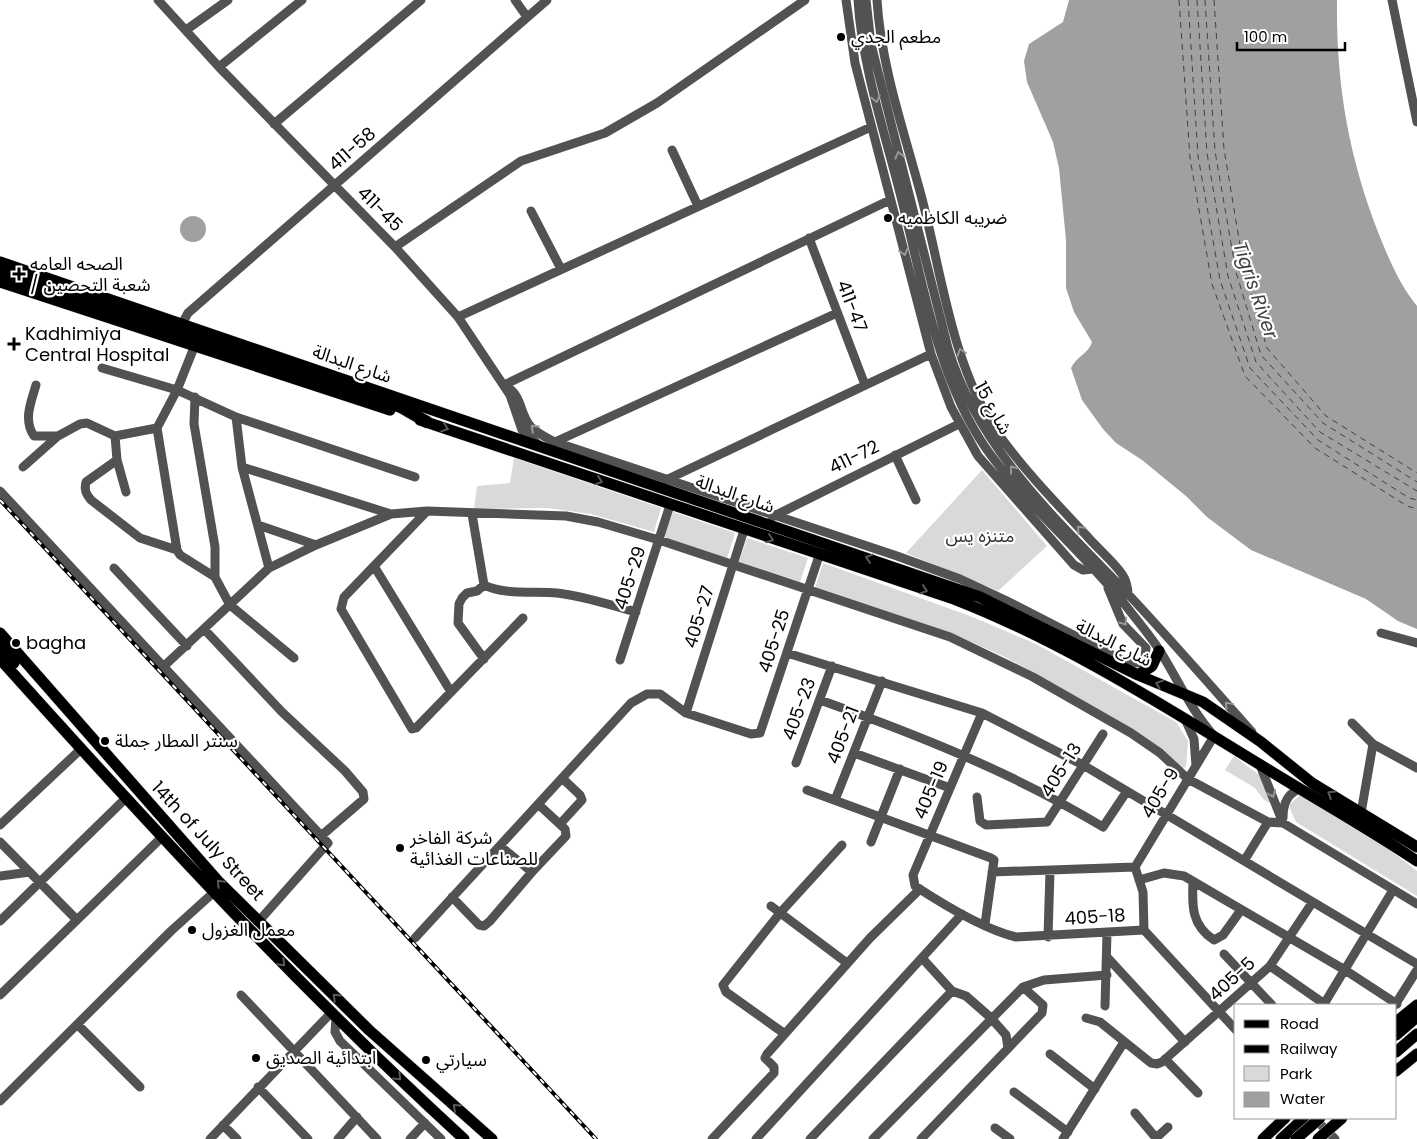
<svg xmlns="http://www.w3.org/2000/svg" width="1417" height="1139" font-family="Poppins,'Noto Sans Arabic',sans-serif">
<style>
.green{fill:#d9d9d9}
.water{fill:#a0a0a0}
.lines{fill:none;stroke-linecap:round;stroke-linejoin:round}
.ferry{stroke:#414141;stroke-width:1;stroke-dasharray:6 5;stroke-linecap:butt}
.major-casing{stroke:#dbdbdb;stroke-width:12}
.highway-casing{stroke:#dbdbdb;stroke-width:14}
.minor{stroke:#525252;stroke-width:9}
.major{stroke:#000;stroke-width:11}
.highway{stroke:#000;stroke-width:12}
.rail-casing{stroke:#000;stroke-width:4}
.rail{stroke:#fff;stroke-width:2;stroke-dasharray:5.5;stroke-linecap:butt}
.major-bridge-casing{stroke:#dbdbdb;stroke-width:12;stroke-linecap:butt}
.major-bridge{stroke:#000;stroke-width:11}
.oneway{stroke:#979797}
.oneway2{stroke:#595959}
.poi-dot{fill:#000;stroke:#fff;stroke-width:2}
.labels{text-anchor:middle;stroke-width:4.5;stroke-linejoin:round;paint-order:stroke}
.poi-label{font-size:18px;fill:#000;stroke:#fff;text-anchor:start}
.street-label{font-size:18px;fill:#000;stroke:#fff}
.park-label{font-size:18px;fill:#303030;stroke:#fff}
.water-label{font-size:19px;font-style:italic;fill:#414141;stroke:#fff}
</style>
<rect width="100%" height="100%" fill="#fff"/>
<path class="green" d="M514,458L661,508L654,532L591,514L547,508L474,509L477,486L510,483Z
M982,470L1047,546L998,591L906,553Z
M673,512L735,533L727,558L664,537Z
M747,538L808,558L800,582L739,562Z
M823,563L970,616L1036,644L1176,722L1188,741L1186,767L1182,768C1123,724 1061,684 994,652C937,625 874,608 815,588Z
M1234,756L1262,777L1272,804L1264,800L1255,788L1225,770Z
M1300,795L1388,849L1417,871V896L1296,822L1290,809V804Z"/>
<path class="water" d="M1069,0H1337C1336,83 1348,154 1378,232C1388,257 1399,284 1417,306V629L1398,621L1366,599L1251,550L1207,517L1186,496L1142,460L1116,443L1103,429L1082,400L1071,368C1076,357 1089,353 1092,342L1074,312L1066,288V240L1059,168L1053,142L1027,82L1024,61L1029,44L1063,22Z
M180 229a13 13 0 1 1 26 0a13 13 0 1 1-26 0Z"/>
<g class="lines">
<path class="ferry" d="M1179,0L1190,158L1212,284L1245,376L1315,448L1407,506L1417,509
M1188,0L1198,156L1220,280L1250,368L1318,440L1409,498L1417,500
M1197,0L1207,153L1228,276L1256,362L1320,432L1417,491
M1205,0L1215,151L1236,272L1261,355L1323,423L1417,482
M1214,0L1224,149L1244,269L1267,348L1326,416L1417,473"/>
<defs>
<path id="major" d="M0,262L980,597L1138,675L1203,702L1261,742L1312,783L1417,847
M0,282L390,410
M420,420L954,599C1062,641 1161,704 1259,764C1312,797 1366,827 1417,861
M0,633L218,881L369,1030L492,1139
M0,647L14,663
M0,659C149,825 299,988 464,1139
M1138,675L1152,666L1159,651
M1396,1022L1417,1005
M1396,1035L1417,1017
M1396,1052L1417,1034
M1396,1071L1417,1054
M1263,1139L1285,1118
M1281,1139L1304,1118"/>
<path id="highway" d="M0,272L318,378L401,407L427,422"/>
</defs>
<use href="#major" class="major-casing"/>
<use href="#highway" class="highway-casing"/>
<path class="minor" d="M158,0L219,67L395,247L458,317L510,395L522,430L539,445
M515,0L527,17
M846,0L855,63L931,354L951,407L978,456L1074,565L1083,570L1093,569
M858,0C862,65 884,130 900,193C922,277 936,375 985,447C1027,507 1085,553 1130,611C1140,624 1151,637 1160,651C1178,680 1191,710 1214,736L1135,867
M866,0L871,44L948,348C978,449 1057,520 1128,594C1170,639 1211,686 1252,732
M877,0C881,66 904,131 921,195C942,274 951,363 997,432C1023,469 1055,502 1086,535C1097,548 1112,560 1122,574C1126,580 1128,588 1128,595
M1392,0L1417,122
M186,30L228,0
M219,67L302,0
M274,124L421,0
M672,150L698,206
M531,211L561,269
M809,238L865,385
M395,247L521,161L605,133L657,103L805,0
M458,317L871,127
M182,324L188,313L547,0
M195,345L177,390L157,428L177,550L180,555L215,577
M102,368L177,390L236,417L415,477
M36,385C31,402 23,420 34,436H58L80,424L87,423L115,436L157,428
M504,385C524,396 518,412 531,427C538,434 547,438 555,442L897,556L960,579L1005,600L1124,661L1139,663L1145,657L1146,648L1123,624L1108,588
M504,385L890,200
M195,397L194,424L215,547V577L230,605L294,658
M236,417L242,467L269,568
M115,436L117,460L126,492
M554,445L555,442L837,313
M895,455L916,500
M117,460L86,482C84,490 86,494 91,500L140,538L177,550
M23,467L58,436
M242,467L391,514
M666,480L931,354
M0,491L328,843L258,922
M427,511L344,597L341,609L412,729L416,728L523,618
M472,514L484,585L477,591L467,593L462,598L459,604L458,623L484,659
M772,517L959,424
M258,525L316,545
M374,566L451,692
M114,568L187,646
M484,585C504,595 534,591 557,593C584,596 610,605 636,612
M204,629L282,712L345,771L363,792L364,799L321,836
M1381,633L1417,643
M787,653L982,713L1083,765L1417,964
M620,660L670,505
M163,667L269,568L316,545L391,514L427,511L566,516L598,522L659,540L950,637L1033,677L1131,733L1160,753L1188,779L1268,822L1283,823L1417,904
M820,700C918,735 1014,773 1103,827L1127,791
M686,713L744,530
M982,713L913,875L915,886C941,903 986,930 1016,937L1144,930
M1185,719L1194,739L1196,766
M1352,723L1373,744L1417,768
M854,753L950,788
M796,763L832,666
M1260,765L1283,823
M807,790L991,858L994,860L985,924
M977,797L980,821L986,825L1047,822L1103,734
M835,800L882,681
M1361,813L1373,744
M1283,818C1283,805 1287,793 1300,789
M560,824L582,800L580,795L562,778
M0,825L81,749
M0,842L77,920
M871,842L900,769
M500,846L532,872L566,836L565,829L538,804
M1244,861L1268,822
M1135,867L1143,892L1144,930L1236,1030
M992,872L1135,867
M0,876L30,872
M1139,880L1164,873L1184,876L1345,970L1397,1004
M1193,881C1192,905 1191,925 1214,940L1223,935L1241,910
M452,897L479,925L484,926L490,921L532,872
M771,906L847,963
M0,921L126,798
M1048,937L1050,871
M415,938L631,703L647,694H660L686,713L751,734L760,733L819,556
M1224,954L1272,1005
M1107,957L1185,1042
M922,958L952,991L966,996L991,1018L1006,1035L1008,1048
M1270,966L1326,1005
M0,995L162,837
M241,995L377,1139
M1324,1004L1393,890
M1395,1005L1417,970
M1105,1006L1107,933
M336,1018L335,1032L340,1041L441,1139
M1086,1018L1100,1022L1151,1063L1157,1064L1162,1062L1270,966L1312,903
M78,1025L140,1087
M785,1034L726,992L723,985L780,913L842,845
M1050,1054L1095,1089
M1165,1059L1198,1093
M258,1087L308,1139
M1014,1092L1068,1132
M0,1101L171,931L213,893
M1135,1113L1156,1138
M223,1125L237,1139
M1322,1126L1335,1139
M995,1128L1010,1139
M210,1139L331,1013
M338,1139L357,1117
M410,1139L425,1123
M712,1139L774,1073V1067L765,1058L767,1054L870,938L920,889
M756,1139L962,914
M810,1139L952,991
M873,1139L1023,987L1044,980L1107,975
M921,1139L1042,1013L1043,1005L1023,987
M1063,1139L1124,1042
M1155,1139L1168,1127"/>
<use href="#major" class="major"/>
<use href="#highway" class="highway"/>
<defs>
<path id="rail" d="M0,500L596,1139"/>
</defs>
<use href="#rail" class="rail-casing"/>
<use href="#rail" class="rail"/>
<defs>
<path id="major-bridge" d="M1296,1139L1320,1118
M1318,1139L1342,1118"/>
</defs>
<use href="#major-bridge" class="major-bridge-casing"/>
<use href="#major-bridge" class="major-bridge"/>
</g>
<defs><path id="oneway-chevron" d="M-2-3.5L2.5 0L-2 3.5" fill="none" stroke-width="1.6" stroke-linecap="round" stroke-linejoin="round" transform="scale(1.25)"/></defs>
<g class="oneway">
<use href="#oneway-chevron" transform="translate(876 99) rotate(76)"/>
<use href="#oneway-chevron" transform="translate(899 155) rotate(-104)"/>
<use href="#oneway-chevron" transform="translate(904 252) rotate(75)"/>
<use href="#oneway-chevron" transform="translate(961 352) rotate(-108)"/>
<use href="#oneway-chevron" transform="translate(534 428) rotate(-136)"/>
<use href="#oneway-chevron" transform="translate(1013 469) rotate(-128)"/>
<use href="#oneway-chevron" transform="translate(1080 529) rotate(-133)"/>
<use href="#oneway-chevron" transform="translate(1124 622) rotate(55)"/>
<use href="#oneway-chevron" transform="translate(1228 705) rotate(-131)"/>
<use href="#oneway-chevron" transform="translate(1272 794) rotate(69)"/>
</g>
<g class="oneway2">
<use href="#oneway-chevron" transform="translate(445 428) rotate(19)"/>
<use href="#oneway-chevron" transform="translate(599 481) rotate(19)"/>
<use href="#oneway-chevron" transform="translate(770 539) rotate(19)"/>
<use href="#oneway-chevron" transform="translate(869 558) rotate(-161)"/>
<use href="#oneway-chevron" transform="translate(924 590) rotate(18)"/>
<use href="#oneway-chevron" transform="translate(1159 684) rotate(-159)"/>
<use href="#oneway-chevron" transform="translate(1331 794) rotate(-148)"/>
<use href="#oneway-chevron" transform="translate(220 883) rotate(-134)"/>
<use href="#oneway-chevron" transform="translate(282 963) rotate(45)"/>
<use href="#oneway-chevron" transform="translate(336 997) rotate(-136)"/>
<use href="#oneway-chevron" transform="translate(398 1077) rotate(44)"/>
<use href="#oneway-chevron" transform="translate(456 1107) rotate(-138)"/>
</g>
<g class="poi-dot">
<circle cx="841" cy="37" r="5"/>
<circle cx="888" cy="218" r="5"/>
<path d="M16.5 266.5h5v5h5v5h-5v5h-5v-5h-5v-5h5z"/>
<path d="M11.5 336.5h5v5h5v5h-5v5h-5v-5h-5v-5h5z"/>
<circle cx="16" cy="643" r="5"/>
<circle cx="105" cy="741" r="5"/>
<circle cx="400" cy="848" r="5"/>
<circle cx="192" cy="930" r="5"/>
<circle cx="256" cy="1058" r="5"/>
<circle cx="426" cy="1060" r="5"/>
</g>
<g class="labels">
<g class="poi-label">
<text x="851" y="43">مطعم الجدي</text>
<text x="898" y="224">ضريبه الكاظميه</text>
<text x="30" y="270">الصحه العامه<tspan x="30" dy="21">/ شعبة التحصين</tspan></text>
<text x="25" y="340">Kadhimiya<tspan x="25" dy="21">Central Hospital</tspan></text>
<text x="26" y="649">bagha</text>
<text x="115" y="747">سنتر المطار جملة</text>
<text x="410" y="844">شركة الفاخر<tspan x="410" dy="21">للصناعات الغذائية</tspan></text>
<text x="202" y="936">معمل الغزول</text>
<text x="266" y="1064">ابتدائية الصديق</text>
<text x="436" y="1066">سيارتي</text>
</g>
<g class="street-label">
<text transform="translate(352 149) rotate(-41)" y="6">411-58</text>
<text transform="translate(380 209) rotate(45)" y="6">411-45</text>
<text transform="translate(852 306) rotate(69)" y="6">411-47</text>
<text transform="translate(352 364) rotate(19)" y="6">شارع البدالة</text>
<text transform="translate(993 408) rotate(61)" y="6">شارع 15</text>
<text transform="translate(854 457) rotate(-26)" y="6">411-72</text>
<text transform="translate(735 494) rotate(19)" y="6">شارع البدالة</text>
<text transform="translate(630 578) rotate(-72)" y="6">405-29</text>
<text transform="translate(699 617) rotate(-73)" y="6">405-27</text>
<text transform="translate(774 641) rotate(-72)" y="6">405-25</text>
<text transform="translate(1114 643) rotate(27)" y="6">شارع البدالة</text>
<text transform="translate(799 709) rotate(-70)" y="6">405-23</text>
<text transform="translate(843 735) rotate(-69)" y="6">405-21</text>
<text transform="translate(1061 770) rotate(-58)" y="6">405-13</text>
<text transform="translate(931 790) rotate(-67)" y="6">405-19</text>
<text transform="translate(1160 793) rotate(-59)" y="6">405-9</text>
<text transform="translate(208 841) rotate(47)" y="6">14th of July Street</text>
<text transform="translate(1095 917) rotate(-4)" y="6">405-18</text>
<text transform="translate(1232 979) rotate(-42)" y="6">405-5</text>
</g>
<g class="park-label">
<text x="980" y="542">متنزه يس</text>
</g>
<g class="water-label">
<text transform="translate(1256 290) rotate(71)" y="7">Tigris River</text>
</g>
</g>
<rect x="1234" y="1004" width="162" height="115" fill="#ffffff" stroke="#999999"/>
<rect x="1244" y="1020" width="25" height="8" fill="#000000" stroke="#999999"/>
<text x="1280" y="1029" font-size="15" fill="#000000">Road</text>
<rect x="1244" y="1045" width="25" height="8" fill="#000000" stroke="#999999"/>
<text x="1280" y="1054" font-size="15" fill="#000000">Railway</text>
<rect x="1244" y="1066" width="25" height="15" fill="#d9d9d9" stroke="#999999"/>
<text x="1280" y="1079" font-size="15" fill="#000000">Park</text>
<rect x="1244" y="1092" width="25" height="15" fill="#a0a0a0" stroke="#999999"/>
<text x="1280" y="1104" font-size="15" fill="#000000">Water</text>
<path d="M1237 42v8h108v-8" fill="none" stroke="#000000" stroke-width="2.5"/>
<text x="1244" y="42" font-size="15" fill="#000000" stroke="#ffffff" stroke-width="4" paint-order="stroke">100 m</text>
</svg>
